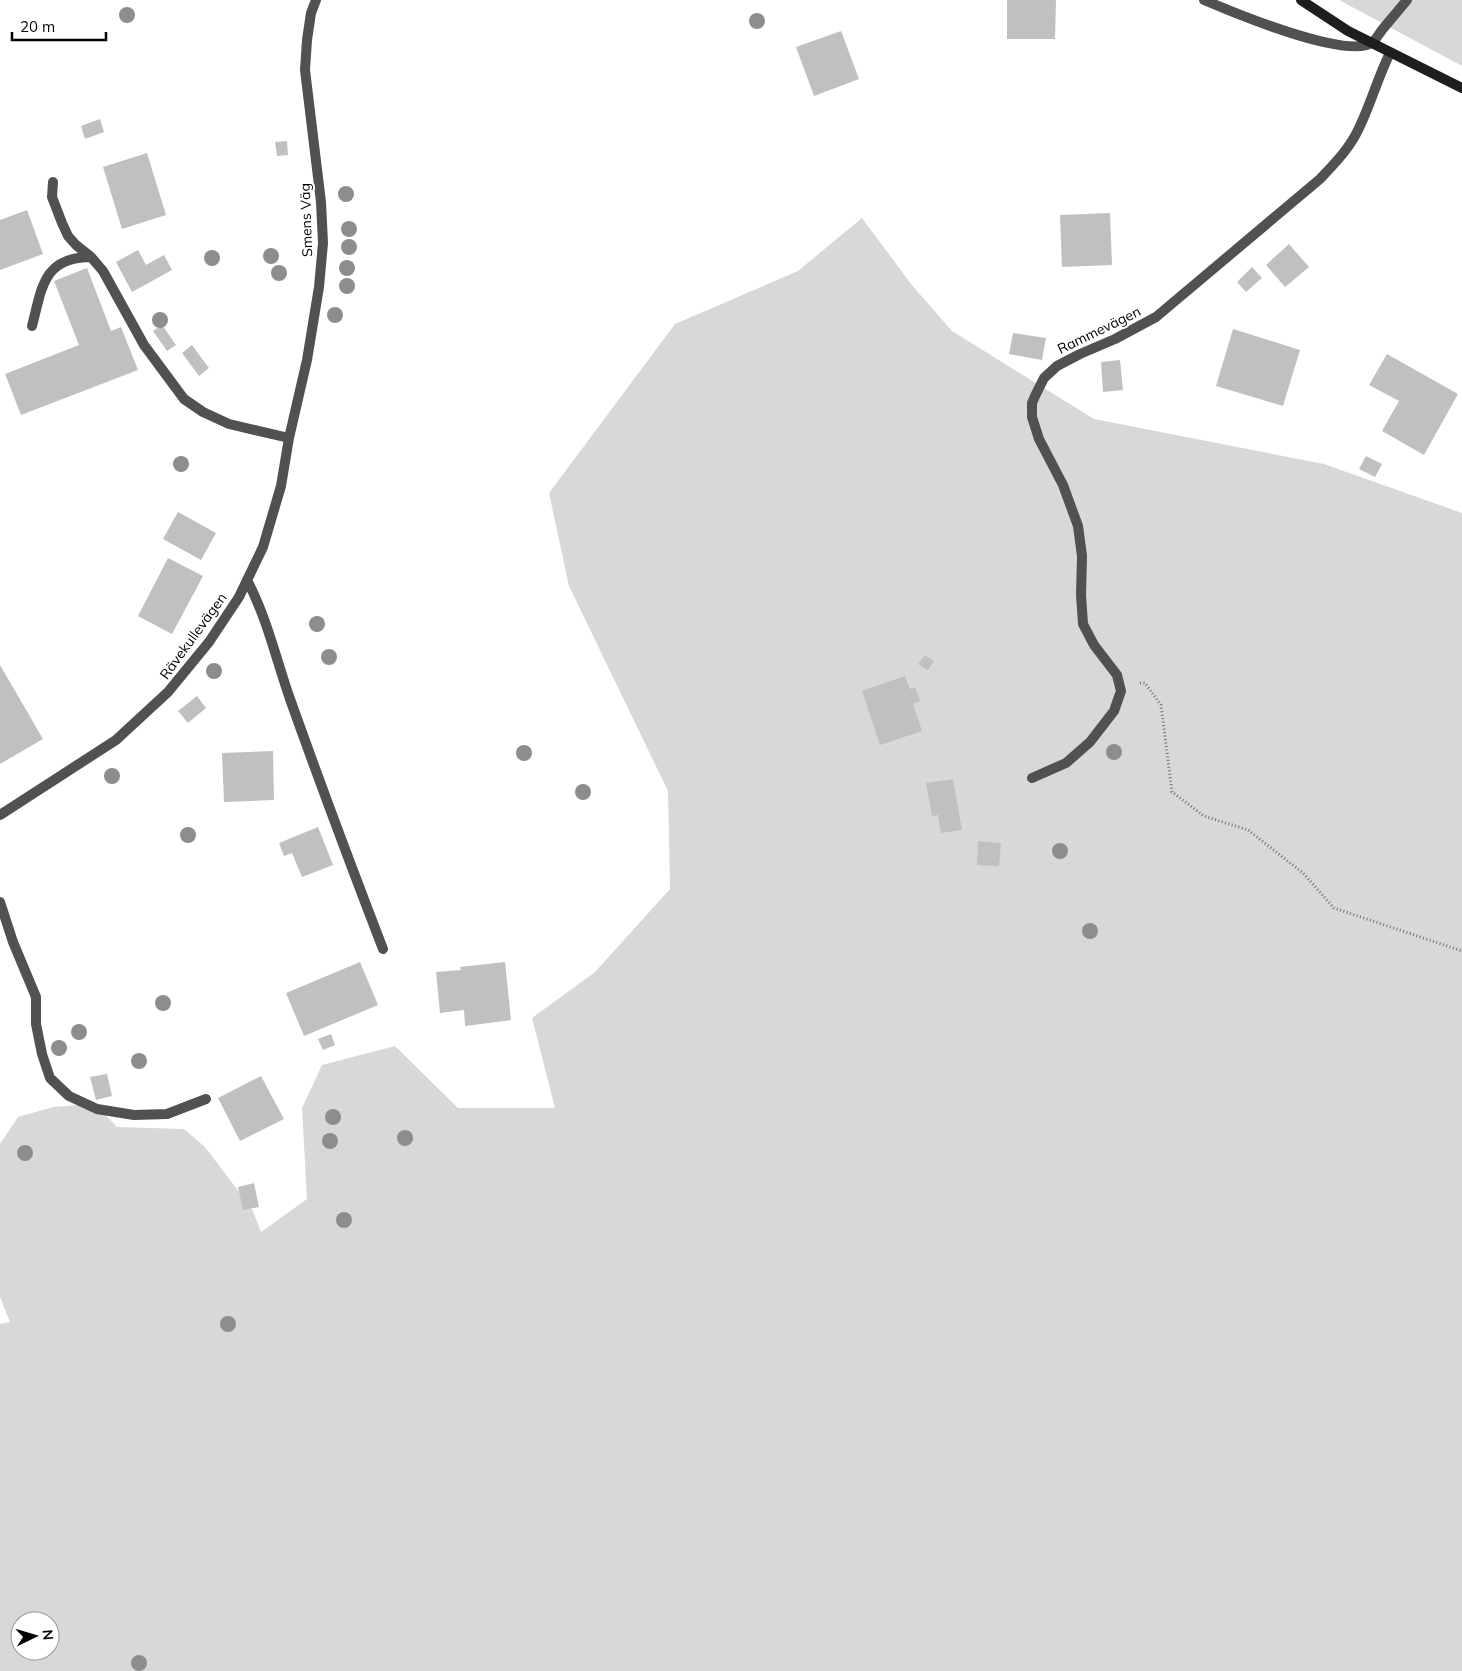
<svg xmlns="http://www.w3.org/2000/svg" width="1462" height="1671" font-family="Mulish,sans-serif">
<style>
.green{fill:#d8d8d8;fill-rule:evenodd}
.building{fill:#c0c0c0}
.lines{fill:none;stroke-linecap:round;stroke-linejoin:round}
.path{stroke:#737373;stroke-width:3;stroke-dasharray:1 2.5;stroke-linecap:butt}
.lane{stroke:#515151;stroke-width:10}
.secondary{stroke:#1e1e1e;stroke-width:10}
.tree{fill:#8d8d8d}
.labels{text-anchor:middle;stroke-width:4;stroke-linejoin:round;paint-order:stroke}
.street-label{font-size:14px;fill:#000;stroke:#fff}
</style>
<rect width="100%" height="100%" fill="#fff"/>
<path class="green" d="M1339,0H1462V66Z
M862,218L911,284L952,331L1094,419L1324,464L1462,513V1671H0V1324L10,1322L0,1297V1144L18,1117L53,1107L95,1104L117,1127L184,1129L205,1147L252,1209L261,1232L307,1199L302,1108L322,1065L395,1046L458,1108H555L532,1018L595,972L670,889L668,791L569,586L549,493L675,324L798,271ZM20,1621H50V1651H20Z"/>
<path class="building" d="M1007,0H1056L1055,39H1007Z
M841,31L859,79L814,96L796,47Z
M100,119L104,132L85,139L81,126Z
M287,141L288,155L277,156L275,142Z
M147,153L166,215L122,229L103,167Z
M27,210L43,254L0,270V220Z
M1110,213L1112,265L1062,267L1060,215Z
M1289,244L1309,267L1285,287L1266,265Z
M138,250L146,265L164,255L172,270L132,292L116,262Z
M1252,267L1262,278L1246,292L1237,282Z
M87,268L111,331L121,327L138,370L21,415L5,374L79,345L54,281Z
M162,325L176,345L167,351L153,331Z
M1233,329L1300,350L1283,406L1216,386Z
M1013,333L1046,338L1042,360L1009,354Z
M192,345L209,368L199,376L182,353Z
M1387,354L1458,394L1424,455L1382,431L1399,401L1369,385Z
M1120,360L1123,390L1103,392L1101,362Z
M1366,456L1382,464L1375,477L1359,469Z
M178,512L216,533L201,560L163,539Z
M168,558L203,576L172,634L138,616Z
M925,655L934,661L928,670L918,664Z
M0,665L43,739L0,764Z
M905,676L910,689L915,687L920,701L913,704L922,731L880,745L862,691Z
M197,696L206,708L188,723L178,711Z
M273,751L274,800L224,802L222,753Z
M953,779L962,830L941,833L938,815L932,816L926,783Z
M318,827L333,865L302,877L292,853L284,856L279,843Z
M978,841L1001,843L999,866L977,865Z
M360,962L378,1005L304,1036L286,993Z
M505,962L511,1020L465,1026L464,1010L440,1013L436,972L461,970L460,967Z
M331,1034L335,1045L323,1050L318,1039Z
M107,1074L112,1096L96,1100L90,1077Z
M261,1076L284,1119L240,1141L218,1098Z
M254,1183L259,1207L243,1210L238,1187Z"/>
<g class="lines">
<path class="path" d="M1140,683H1145L1161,705L1172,792L1204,816L1248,830L1303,873L1334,908L1462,951"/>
<path class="lane" d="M1204,0C1232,12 1349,61 1373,42C1376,39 1379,34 1382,30C1390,20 1399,10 1407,0
M53,182L52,197L62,223L68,236L76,245L91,257L103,271L144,345L184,399L203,412L229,424L289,438
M32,326C42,288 43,257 91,257
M247,580C267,618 276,659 290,699C320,783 351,866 383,949
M1032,778L1066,763L1090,742L1114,711L1121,691L1117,675L1094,645L1083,624L1081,595L1082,556L1078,526L1063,485L1039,439L1032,417V403L1036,394L1044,378L1057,366L1080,354L1115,339L1156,317L1320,179C1335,163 1350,148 1359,128C1371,103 1378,77 1390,53
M0,815L116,740L168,692L209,642L239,597L263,547L281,486L289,438L307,360L319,287L323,243L321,202L305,70L307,40L311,13L316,0
M0,902L13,942L36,997V1024L42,1054L50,1078L69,1096L97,1109L134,1115L167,1114L206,1099"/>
<path class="secondary" d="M1301,0L1348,31L1462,88"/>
</g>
<g class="tree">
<circle cx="127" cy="15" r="8"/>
<circle cx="757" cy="21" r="8"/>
<circle cx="346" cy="194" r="8"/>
<circle cx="349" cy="229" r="8"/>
<circle cx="349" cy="247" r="8"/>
<circle cx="271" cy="256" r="8"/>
<circle cx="212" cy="258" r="8"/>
<circle cx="347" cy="268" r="8"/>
<circle cx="279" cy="273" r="8"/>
<circle cx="347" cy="286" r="8"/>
<circle cx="335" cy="315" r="8"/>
<circle cx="160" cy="320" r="8"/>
<circle cx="181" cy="464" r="8"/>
<circle cx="317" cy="624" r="8"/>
<circle cx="329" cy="657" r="8"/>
<circle cx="214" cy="671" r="8"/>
<circle cx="1114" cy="752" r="8"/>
<circle cx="524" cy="753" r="8"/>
<circle cx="112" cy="776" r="8"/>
<circle cx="583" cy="792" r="8"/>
<circle cx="188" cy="835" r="8"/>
<circle cx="1060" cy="851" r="8"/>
<circle cx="1090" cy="931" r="8"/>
<circle cx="163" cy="1003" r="8"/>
<circle cx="79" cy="1032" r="8"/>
<circle cx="59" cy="1048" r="8"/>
<circle cx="139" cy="1061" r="8"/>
<circle cx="333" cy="1117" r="8"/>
<circle cx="405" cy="1138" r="8"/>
<circle cx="330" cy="1141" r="8"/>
<circle cx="25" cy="1153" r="8"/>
<circle cx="344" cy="1220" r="8"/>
<circle cx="228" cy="1324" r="8"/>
<circle cx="139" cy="1663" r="8"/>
</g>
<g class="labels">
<g class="street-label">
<text transform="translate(306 220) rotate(-92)" y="5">Smens Väg</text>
<text transform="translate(1099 330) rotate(-26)" y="5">Rammevägen</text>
<text transform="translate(193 636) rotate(-54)" y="5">Rävekullevägen</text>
</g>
</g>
<g transform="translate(35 1636) rotate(85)"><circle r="24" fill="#ffffff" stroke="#999999"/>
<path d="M0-4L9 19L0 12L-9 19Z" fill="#000000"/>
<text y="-8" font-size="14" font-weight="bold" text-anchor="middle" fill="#000000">N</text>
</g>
<path d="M12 32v8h94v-8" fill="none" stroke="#000000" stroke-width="2.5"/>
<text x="20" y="32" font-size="15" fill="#000000" stroke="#ffffff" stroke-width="4" paint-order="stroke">20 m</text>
</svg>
